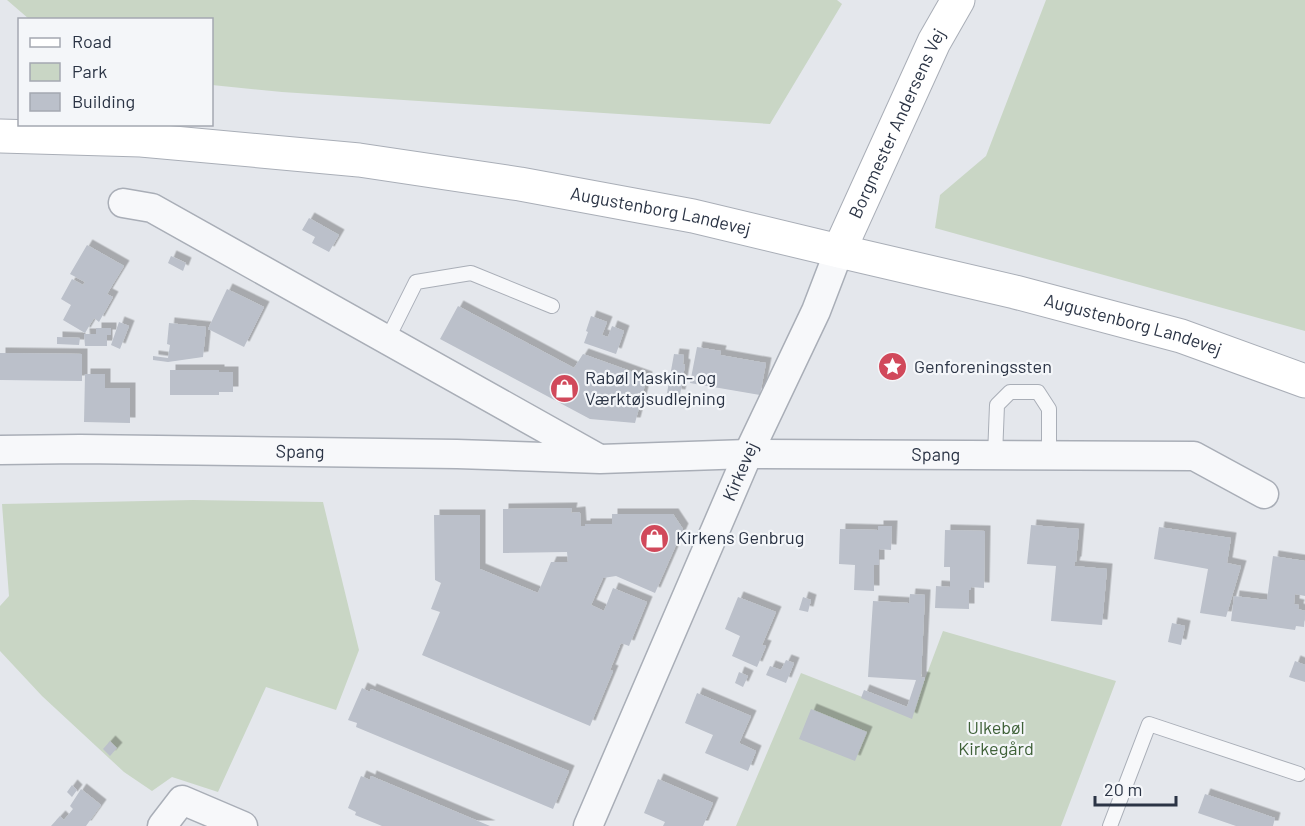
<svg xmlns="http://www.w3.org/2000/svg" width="1305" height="826" font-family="Barlow,sans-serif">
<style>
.green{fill:#c9d6c5}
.building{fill:#bbc0ca;filter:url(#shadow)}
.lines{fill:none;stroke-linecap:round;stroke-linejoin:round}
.lane-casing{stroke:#a9aeb7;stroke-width:16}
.street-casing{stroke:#a9aeb7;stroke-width:31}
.secondary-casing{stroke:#a9aeb7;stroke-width:35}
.lane{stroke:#f7f8fa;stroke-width:14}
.street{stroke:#f7f8fa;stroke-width:28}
.secondary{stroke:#fff;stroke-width:33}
.labels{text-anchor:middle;stroke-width:4.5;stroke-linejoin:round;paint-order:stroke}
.street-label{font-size:18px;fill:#2b3445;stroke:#f4f6f9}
.poi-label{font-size:18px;fill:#2b3445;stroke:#f4f6f9;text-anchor:start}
.park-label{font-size:18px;fill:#3f6138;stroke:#f4f6f9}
</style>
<defs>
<filter id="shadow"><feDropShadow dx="5.5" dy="-5.5" stdDeviation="0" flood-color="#0004"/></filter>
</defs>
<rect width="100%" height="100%" fill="#e4e7ec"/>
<path class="green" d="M7,0H837L842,4L770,124L282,92L212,85V20L29,19Z
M1046,0H1305V331L935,228L940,195L986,156Z
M193,500L323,502L359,650L336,710L266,687L218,792L172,777L152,791L124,772L42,696L0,651V606L9,596L2,504Z
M943,631L1116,681L1061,826H736L801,673L911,716Z"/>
<path class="building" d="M309,218L339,235L329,252L312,243L315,237L302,230Z
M87,245L124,266L107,294L113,297L99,322L94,318L85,333L63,320L71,305L61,299L72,279L83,285L85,282L70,274Z
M171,256L186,263L183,271L168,263Z
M227,289L264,307L244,347L208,329Z
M458,306L574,368L583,354L647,377L635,423L590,419L440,339Z
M591,316L607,322L602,335L608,337L612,326L624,331L616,354L584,343L588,332L586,331Z
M119,322L129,326L120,349L111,345Z
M169,323L206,327L203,357L168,362L153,360V356L168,358L170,345L167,344Z
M96,328H111V335H107V346H85L84,334H96Z
M57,337L80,338L79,345L57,344Z
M697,347L721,351L720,355L766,363L760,395L690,383Z
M0,353L82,354V381L0,380Z
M674,354L684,355L683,364L685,365L680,395L667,393Z
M170,370H219V372H233V392H219V395H170Z
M85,374H105V388H130V423L84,422Z
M572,508L571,513L580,512L581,526H585V524H612V514H673L683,529L655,593L616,576L603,578L591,605L604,611L613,588L647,602L629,646L621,643L610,670L613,671L590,726L422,655L440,612L431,609L441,583L435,580L434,515H480V569L538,593L551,562H568L567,552L503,553V509Z
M1031,525L1079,529L1076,562H1075L1074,566L1107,569L1102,625L1051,621L1056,566L1027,564Z
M878,526H892L891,550L879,549V565H874V591L854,590L855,565L839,564L840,529L878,530Z
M1159,527L1231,538L1227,563L1241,566L1226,617L1200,613L1208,569L1154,559Z
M945,530L985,531L984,588L971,587V590H969V609L935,608L936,586L950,587V567H944Z
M1273,556L1305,561V596L1295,594L1294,604L1299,605L1298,609L1305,611L1304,627L1296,626L1295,630L1231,621L1234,596L1267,600Z
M910,594L925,595L921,677L925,678L912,719L861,698L864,690L907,707L916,680L868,677L873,601L909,603Z
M738,597L776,612L762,645L766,646L757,667L732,656L740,636L725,629Z
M803,597L811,600L808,612L799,610Z
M1172,623L1185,626L1181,645L1168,642Z
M786,660L794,663L786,683L766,675L770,666L781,670Z
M1295,661L1305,665V682L1289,677Z
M739,672L748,676L743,687L735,683Z
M362,688L370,692L371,689L569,771L553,809L356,727L357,723L348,720Z
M697,693L751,716L739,743L756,751L748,771L705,753L713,735L685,723Z
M811,709L867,732L855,761L799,739Z
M110,741L117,748L110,756L103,749Z
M361,776L370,780L371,776L490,826H382L355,815L356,812L348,808Z
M658,779L713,803L703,826H663L665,822L644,813Z
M72,785L77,790L72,797L67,792Z
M81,789L101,805L86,826H51L60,816L64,820L73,809L70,806Z
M1205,794L1275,818L1273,826H1236L1198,813Z"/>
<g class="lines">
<defs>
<path id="lane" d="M387,340L416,282L471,273L552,306
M995,456L997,405L1010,392H1038L1049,409V456
M1110,826L1149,724L1299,774"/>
<g id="street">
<path d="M123,203L152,208L596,457"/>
<path id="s1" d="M0,450L80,449L457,454L600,459L748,454L1194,456L1264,494"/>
<path d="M162,826L182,800L243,826"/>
<path id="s2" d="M588,826L748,454L816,311L839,251"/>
</g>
<g id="secondary">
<path id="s3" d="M0,136L141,140L359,160L520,184L693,216L839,251L1015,292L1181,336L1305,381"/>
<path id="s4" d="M839,251L934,42L958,0"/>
</g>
</defs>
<use href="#lane" class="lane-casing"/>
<use href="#street" class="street-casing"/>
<use href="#secondary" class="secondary-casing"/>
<use href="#lane" class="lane"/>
<use href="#street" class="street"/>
<use href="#secondary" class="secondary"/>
</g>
<defs>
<symbol id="sight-disc" viewBox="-11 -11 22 22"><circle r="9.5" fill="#d1495b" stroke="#f4f6f9"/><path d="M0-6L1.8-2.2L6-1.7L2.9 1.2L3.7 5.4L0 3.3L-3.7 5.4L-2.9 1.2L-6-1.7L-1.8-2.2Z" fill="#fff"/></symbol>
<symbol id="shop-disc" viewBox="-11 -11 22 22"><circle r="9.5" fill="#d1495b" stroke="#f4f6f9"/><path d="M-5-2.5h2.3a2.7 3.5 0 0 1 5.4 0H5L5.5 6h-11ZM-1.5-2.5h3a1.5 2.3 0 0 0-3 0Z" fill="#fff"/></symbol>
</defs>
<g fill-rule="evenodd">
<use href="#sight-disc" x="876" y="350" width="33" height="33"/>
<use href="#shop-disc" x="548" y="372" width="33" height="33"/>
<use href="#shop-disc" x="638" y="522" width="33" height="33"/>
</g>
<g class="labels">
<g class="street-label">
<text dy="6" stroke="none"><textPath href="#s4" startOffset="140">Borgmester Andersens Vej</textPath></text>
<text dy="6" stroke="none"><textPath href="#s3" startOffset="666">Augustenborg Landevej</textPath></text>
<text dy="6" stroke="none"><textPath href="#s3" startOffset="1152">Augustenborg Landevej</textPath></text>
<text dy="6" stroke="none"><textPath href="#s1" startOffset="300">Spang</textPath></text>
<text dy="6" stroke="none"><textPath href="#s1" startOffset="936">Spang</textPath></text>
<text dy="6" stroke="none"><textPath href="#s2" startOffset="386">Kirkevej</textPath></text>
</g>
<g class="poi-label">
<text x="914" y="373">Genforeningssten</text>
<text x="585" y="384">Rabøl Maskin- og<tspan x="585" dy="21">Værktøjsudlejning</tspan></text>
<text x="676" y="544">Kirkens Genbrug</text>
</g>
<g class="park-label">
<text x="996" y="734">Ulkebøl<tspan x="996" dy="21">Kirkegård</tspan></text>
</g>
</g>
<rect x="18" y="18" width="195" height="108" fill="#f4f6f9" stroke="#a4a8b1" stroke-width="1.5"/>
<rect x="30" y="38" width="30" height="9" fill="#ffffff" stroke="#a4a8b1" stroke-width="1.5"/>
<text x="72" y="48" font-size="18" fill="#2b3445">Road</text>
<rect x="30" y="63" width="30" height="18" fill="#c9d6c5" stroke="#a4a8b1" stroke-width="1.5"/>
<text x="72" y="78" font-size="18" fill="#2b3445">Park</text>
<rect x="30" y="93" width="30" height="18" fill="#bbc0ca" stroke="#a4a8b1" stroke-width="1.5"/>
<text x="72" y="108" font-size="18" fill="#2b3445">Building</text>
<path d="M1095 796v9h81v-9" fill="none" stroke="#2b3445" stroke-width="3"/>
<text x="1104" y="796" font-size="18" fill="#2b3445" stroke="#f4f6f9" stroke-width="4.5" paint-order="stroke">20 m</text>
</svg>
